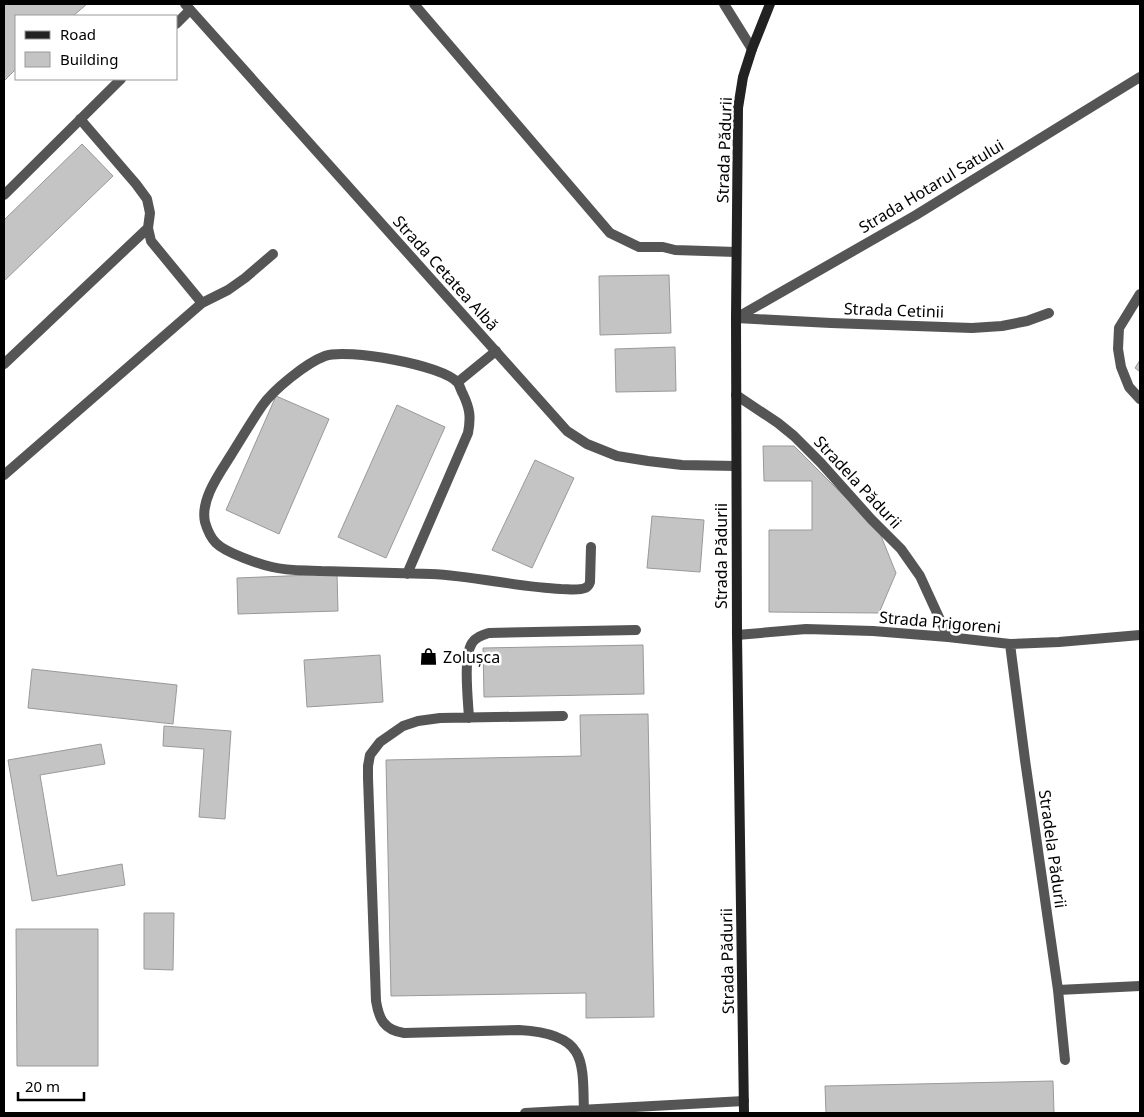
<svg xmlns="http://www.w3.org/2000/svg" width="1144" height="1117" font-family="'Noto Sans',sans-serif">
<style>
.building{fill:#c4c4c4;stroke:#999}
.lines{fill:none;stroke-linecap:round;stroke-linejoin:round}
.lane{stroke:#555;stroke-width:10}
.street{stroke:#555;stroke-width:10}
.secondary{stroke:#222;stroke-width:10}
.labels{text-anchor:middle;stroke-width:5;stroke-linejoin:round;paint-order:stroke}
.street-label{font-size:16px;fill:#000;stroke:#fff}
.poi-label{font-size:16px;fill:#000;stroke:#fff;text-anchor:start}
</style>
<rect width="100%" height="100%" fill="#fff"/>
<path class="building" d="M4,4H87L73,16H16V69L4,81Z
M82,144L113,176L4,281V220Z
M669,275L671,333L600,335L599,276Z
M675,347L676,391L616,392L615,349Z
M1140,360V372L1135,368Z
M276,396L329,419L279,534L226,510Z
M397,405L445,427L386,558L338,537Z
M763,446H794L879,531L896,573L879,613L769,612V530H812V481H764Z
M535,460L574,478L532,568L492,550Z
M652,516L704,520L700,572L647,568Z
M337,574L338,611L238,614L237,578Z
M643,645L644,694L484,697L483,648Z
M380,655L383,702L307,707L304,660Z
M32,669L177,685L173,724L28,708Z
M648,714L654,1017L586,1018V993L391,996L386,760L581,756L580,715Z
M164,726L231,731L225,819L199,817L204,749L163,746Z
M101,744L105,764L40,775L57,876L122,864L125,885L32,901L8,760Z
M144,913H174L173,970L144,969Z
M16,929H98V1066H17Z
M1053,1081L1054,1113H826L825,1086Z"/>
<g class="lines">
<path class="lane" d="M414,4L610,233L639,247H663L675,250L736,252
M724,4L752,49
M176,24L190,10
M80,119L136,184L147,199L150,213L148,228L151,241L202,303
M4,195L121,79
M1140,294L1119,328L1118,349L1121,367L1129,387L1140,399
M4,364L148,228
M458,382L496,351
M4,475L202,303L228,290L245,278L273,254
M407,574L468,433C471,417 470,409 463,394C461,391 460,386 458,383C444,365 346,348 325,356C306,363 273,390 262,406C251,422 241,439 231,455C220,473 200,499 205,522C207,529 211,538 216,543C226,553 259,564 272,567C288,571 305,570 321,571C358,572 395,573 431,574C475,576 517,587 561,589C568,589 578,591 585,588C589,586 589,585 590,582L591,547
M563,716L440,718L418,721L403,726L380,742L370,755L368,766V778L376,1001C379,1019 384,1030 404,1033L519,1030C537,1031 566,1035 576,1052C585,1066 583,1093 584,1110
M469,718C468,699 463,657 472,643C476,637 483,635 489,633L636,630
M525,1113L744,1101"/>
<path class="street" d="M185,4L567,431L587,444L617,456L648,461L682,465L736,466
M736,318L916,215L1140,77
M736,318L831,323L972,328L1002,326L1027,321L1049,313
M736,395L778,423L794,436L821,463L871,519L901,549L920,576L948,637
M737,635L806,629L873,631L948,637L1010,644L1059,642L1140,635
M1010,644L1025,760L1058,990L1065,1060
M1058,990L1140,986"/>
<path class="secondary" d="M744,1113L737,635L736,318L738,108L743,77L752,49L770,4"/>
</g>
<defs>
<symbol id="shop-bare" viewBox="-9 -9 18 18"><path d="M-5-2.5h2.3a2.7 3.5 0 0 1 5.4 0H5L5.5 6h-11ZM-1.5-2.5h3a1.5 2.3 0 0 0-3 0Z" fill="#000" stroke="#fff" stroke-width="2.5" paint-order="stroke"/></symbol>
</defs>
<g fill-rule="evenodd">
<use href="#shop-bare" x="416" y="644" width="25" height="25"/>
</g>
<g class="labels">
<g class="street-label">
<text transform="translate(724 150) rotate(-88)" y="6">Strada Pădurii</text>
<text transform="translate(931 186) rotate(-31)" y="6">Strada Hotarul Satului</text>
<text transform="translate(446 273) rotate(48)" y="6">Strada Cetatea Albă</text>
<text transform="translate(894 310) rotate(2)" y="6">Strada Cetinii</text>
<text transform="translate(858 482) rotate(47)" y="6">Stradela Pădurii</text>
<text transform="translate(721 556) rotate(-90)" y="6">Strada Pădurii</text>
<text transform="translate(940 622) rotate(5)" y="6">Strada Prigoreni</text>
<text transform="translate(1053 849) rotate(82)" y="6">Stradela Pădurii</text>
<text transform="translate(727 961) rotate(-91)" y="6">Strada Pădurii</text>
</g>
<g class="poi-label">
<text x="443" y="663">Zolușca</text>
</g>
</g>
<rect width="1144" height="1117" fill="none" stroke="#000000" stroke-width="10"/>
<rect x="15" y="15" width="162" height="65" fill="#ffffff" stroke="#999999"/>
<rect x="25" y="31" width="25" height="8" fill="#222222" stroke="#999999"/>
<text x="60" y="40" font-size="15" fill="#000000">Road</text>
<rect x="25" y="52" width="25" height="15" fill="#c4c4c4" stroke="#999999"/>
<text x="60" y="65" font-size="15" fill="#000000">Building</text>
<path d="M18 1092v8h66v-8" fill="none" stroke="#000000" stroke-width="2.5"/>
<text x="25" y="1092" font-size="15" fill="#000000" stroke="#ffffff" stroke-width="4" paint-order="stroke">20 m</text>
</svg>
